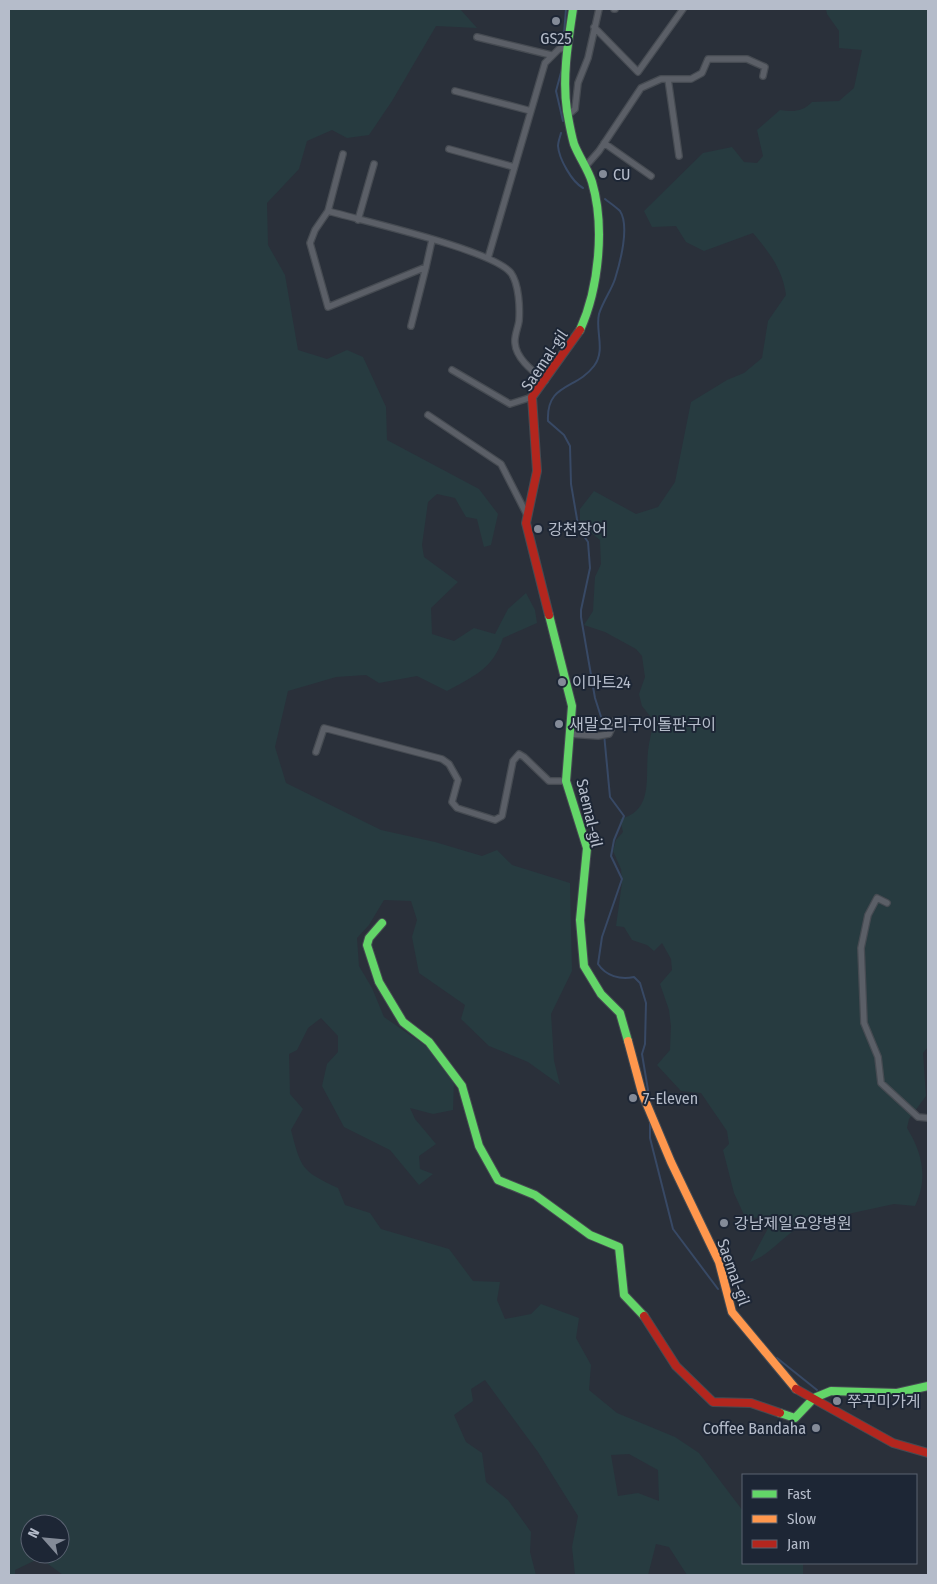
<svg xmlns="http://www.w3.org/2000/svg" width="937" height="1584" font-family="'Fira Sans Condensed','Noto Sans KR',sans-serif">
<style>
.green{fill:#273b40;fill-rule:evenodd}
.lines{fill:none;stroke-linecap:round;stroke-linejoin:round}
.stream{stroke:#384965;stroke-width:2}
.street-casing{stroke:#464b52;stroke-width:8}
.fast-casing{stroke:#464b52;stroke-width:10}
.slow-casing{stroke:#464b52;stroke-width:10}
.jam-casing{stroke:#464b52;stroke-width:10}
.street{stroke:#5b5f67;stroke-width:5.5}
.fast{stroke:#63d668;stroke-width:8}
.slow{stroke:#ff974d;stroke-width:8}
.jam{stroke:#b3261e;stroke-width:8}
.poi-dot{fill:#848b98;stroke:#1d2635;stroke-width:2}
.labels{text-anchor:middle;stroke-width:4;stroke-linejoin:round;paint-order:stroke}
.poi-label{font-size:16px;fill:#b5bcca;stroke:#1d2635;text-anchor:start}
.street-label{font-size:16px;fill:#b5bcca;stroke:#1d2635}
</style>
<rect width="100%" height="100%" fill="#2a303a"/>
<path class="green" d="M9,9H460L477,28L436,26L392,101L369,135L347,138L332,130L307,141L299,169L267,203L268,245L285,275L298,350L327,359L347,350L363,357L386,407L387,440L479,489L498,514L491,545L484,547L477,519L466,517L455,498L437,494L428,502L422,545L424,557L458,582L431,608L432,634L454,641L474,628L495,634L508,609L526,593L535,610L537,623L503,638C493,669 474,676 447,691L417,676L379,683L366,675L336,677L288,691L275,747L286,783L381,830L435,842L482,856L497,850L512,865L570,883L572,971L551,1014L554,1061L560,1085L528,1062L489,1046L461,1019L465,1005L419,973L412,937L417,920L411,901L384,900L369,925L357,938L359,966L372,988L384,1017L433,1051L454,1081L453,1110L433,1114L410,1108L415,1119L436,1144L419,1156L420,1169L433,1174L419,1185L390,1150L344,1127L322,1086L327,1064L338,1052V1036L321,1018L308,1028L297,1050L289,1054L290,1094L303,1109L291,1130C301,1168 301,1171 338,1188L345,1205L370,1213L381,1229L449,1249L473,1281L500,1282L497,1300L505,1319L531,1314L541,1304L579,1318L576,1338L591,1365L589,1390L617,1413L675,1437L699,1453L743,1511V1563H803V1575H687L669,1547L656,1544L648,1575H575L572,1547L578,1516L538,1452L485,1380L471,1389L473,1401L454,1415L466,1442L482,1453L486,1482L508,1500L531,1532L530,1552L536,1575H63L40,1558L15,1570V1575H9ZM629,1454L658,1470L659,1501L638,1493L618,1496L611,1455ZM30,1524H60V1554H30Z
M826,9H928V1047L923,1053L926,1096L909,1119L907,1128C923,1154 928,1179 915,1206L894,1204L806,1223C785,1233 771,1255 750,1262L773,1219L745,1217L734,1193L723,1150L729,1144L727,1131L701,1093L681,1091L657,1065L670,1050L671,1026L669,1010L660,984L672,970L671,959L662,943L654,951L647,945L632,940L624,927L616,926L622,883L621,869L613,851L616,840L623,832L620,819C654,811 645,778 648,751C649,741 652,731 654,721L642,706L639,694L645,677L642,656L636,649L605,632L584,625L593,611L595,577L601,564L600,540L580,524V509L594,491L636,514L658,507L675,482L691,402L727,380L744,373L762,358L768,321L786,295C783,270 769,252 753,233L704,251L686,242L676,226L652,227L644,211L703,153L732,147L744,162L757,163L763,156L757,130L780,110C792,112 803,112 812,102L839,101L854,88L862,50L839,48V31L827,14Z"/>
<g class="lines">
<path class="stream" d="M563,46L566,9
M563,51L562,69L556,91L563,121
M561,133C560,137 558,142 558,146C559,159 572,182 583,188
M605,199C610,203 616,207 620,211C630,226 620,263 615,279C611,291 603,301 599,314C595,331 606,350 594,366C576,390 546,383 548,421L564,435L570,446L571,484L577,519L579,529L588,542L590,568L581,610V617L595,698L603,723L610,797L624,816L614,840L611,856L622,879L602,937L598,964C606,976 620,980 634,977L640,983L646,1003L645,1044L642,1054L649,1096
M650,1122V1138L673,1229L718,1289
M777,1358L817,1390"/>
<defs>
<path id="street" d="M614,9H615
M594,27L638,72L683,9
M477,37L551,55
M668,79L679,156
M455,91L531,111
M568,115L575,109L578,83L588,58L599,9
M604,143L651,176
M449,149L514,167
M343,154L328,211L315,230L310,243L328,307L426,267L432,240
M585,167L599,151L641,88L661,79H691L702,73L708,59H747L765,67L763,76
M328,211C363,221 493,250 511,273C519,284 520,308 519,321C518,328 514,336 515,343C516,359 534,372 545,381
M358,220L374,164
M488,258L545,63L559,49L567,48
M411,326L426,267
M452,370L510,404L532,397
M428,415L501,464L527,515
M570,734L598,736L609,734L615,721
M316,752L324,728L442,759L449,764L458,780L452,802L457,808L495,820L502,816L513,761L519,754L524,757L549,781H566
M887,903L877,898L868,915L861,948L864,1023L878,1057L881,1083L918,1117L928,1118"/>
<path id="fast" d="M573,9C568,42 562,78 567,111C569,122 571,134 574,144C579,157 588,169 592,182C605,226 599,288 580,330
M549,615L572,706L566,781L587,848L580,920L584,966L601,994L620,1013L628,1041
M382,923L369,938L367,945L379,982L403,1022L429,1042L462,1086L479,1146L498,1180L535,1195L590,1235L619,1247L624,1295L644,1316
M780,1413L795,1418L814,1398L831,1391L897,1393L928,1386"/>
<path id="slow" d="M628,1041L642,1093L671,1162L719,1262L732,1312L796,1389"/>
<path id="jam" d="M549,615L526,523L537,471L532,397L580,330
M644,1316L676,1366L713,1402L751,1403L780,1413
M796,1389L893,1443L928,1453"/>
</defs>
<use href="#street" class="street-casing"/>
<use href="#fast" class="fast-casing"/>
<use href="#slow" class="slow-casing"/>
<use href="#jam" class="jam-casing"/>
<use href="#street" class="street"/>
<use href="#fast" class="fast"/>
<use href="#slow" class="slow"/>
<use href="#jam" class="jam"/>
</g>
<g class="poi-dot">
<circle cx="556" cy="21" r="5"/>
<circle cx="603" cy="174" r="5"/>
<circle cx="538" cy="529" r="5"/>
<circle cx="562" cy="682" r="5"/>
<circle cx="559" cy="724" r="5"/>
<circle cx="633" cy="1098" r="5"/>
<circle cx="724" cy="1223" r="5"/>
<circle cx="837" cy="1401" r="5"/>
<circle cx="816" cy="1428" r="5"/>
</g>
<g class="labels">
<g class="poi-label">
<text x="556" y="44" text-anchor="middle">GS25</text>
<text x="613" y="180">CU</text>
<text x="548" y="535">강천장어</text>
<text x="572" y="688">이마트24</text>
<text x="569" y="730">새말오리구이돌판구이</text>
<text x="643" y="1104">7-Eleven</text>
<text x="734" y="1229">강남제일요양병원</text>
<text x="847" y="1407">쭈꾸미가게</text>
<text x="806" y="1434" text-anchor="end">Coffee Bandaha</text>
</g>
<g class="street-label">
<text transform="translate(544 360) rotate(-56)" y="6">Saemal-gil</text>
<text transform="translate(590 813) rotate(77)" y="6">Saemal-gil</text>
<text transform="translate(734 1272) rotate(71)" y="6">Saemal-gil</text>
</g>
</g>
<rect width="937" height="1584" fill="none" stroke="#b5bcca" stroke-width="20"/>
<rect x="742" y="1474" width="175" height="90" fill="#1d2635" stroke="#5a6271"/>
<rect x="752" y="1490" width="25" height="8" fill="#63d668" stroke="#5a6271"/>
<text x="787" y="1499" font-size="15" fill="#b5bcca">Fast</text>
<rect x="752" y="1515" width="25" height="8" fill="#ff974d" stroke="#5a6271"/>
<text x="787" y="1524" font-size="15" fill="#b5bcca">Slow</text>
<rect x="752" y="1540" width="25" height="8" fill="#b3261e" stroke="#5a6271"/>
<text x="787" y="1549" font-size="15" fill="#b5bcca">Jam</text>
<g transform="translate(45 1539) rotate(297)"><circle r="24" fill="#1d2635" stroke="#5a6271"/>
<path d="M0-4L9 19L0 12L-9 19Z" fill="#848b98"/>
<text y="-8" font-size="14" font-weight="bold" text-anchor="middle" fill="#b5bcca">N</text>
</g>
</svg>
